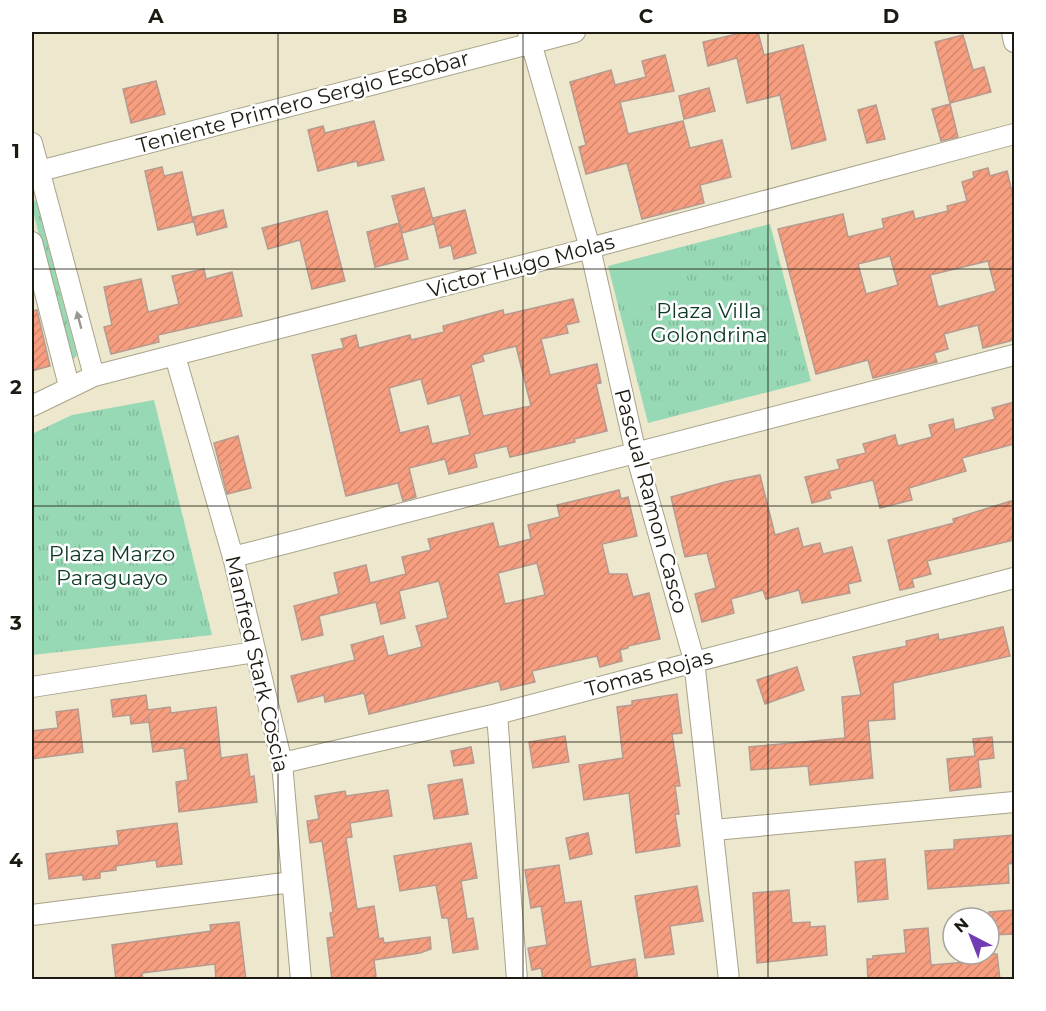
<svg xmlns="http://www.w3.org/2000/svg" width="1046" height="1011" font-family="Montserrat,sans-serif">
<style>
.grass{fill:url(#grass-tufts)}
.pitch{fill:#97d8b5}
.building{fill:url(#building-hatch);stroke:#b69a90;stroke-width:1.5;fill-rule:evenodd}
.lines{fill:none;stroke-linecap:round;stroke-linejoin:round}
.street-casing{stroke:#a8a389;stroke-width:22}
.street{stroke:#fff;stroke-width:20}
.oneway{fill:#999894}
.grid{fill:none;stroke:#1d1b11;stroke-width:1.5;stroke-opacity:0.55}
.labels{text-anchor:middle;stroke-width:5;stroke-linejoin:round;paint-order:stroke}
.street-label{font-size:21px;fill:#1d1b11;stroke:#fff}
.park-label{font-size:21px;fill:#0e3825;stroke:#fff}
.neatline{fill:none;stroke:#1d1b11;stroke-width:2}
.grid-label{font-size:20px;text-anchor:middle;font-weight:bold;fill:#1d1b11}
</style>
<defs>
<pattern id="grass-tufts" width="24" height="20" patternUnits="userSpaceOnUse" patternTransform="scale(1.5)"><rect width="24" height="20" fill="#97d8b5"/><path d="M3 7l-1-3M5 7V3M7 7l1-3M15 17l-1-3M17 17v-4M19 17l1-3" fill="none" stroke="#82b99b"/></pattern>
<pattern id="building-hatch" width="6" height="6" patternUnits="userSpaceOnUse" patternTransform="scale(1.5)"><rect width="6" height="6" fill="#f69e7f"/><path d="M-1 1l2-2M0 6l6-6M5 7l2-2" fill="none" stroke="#d2886d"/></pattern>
</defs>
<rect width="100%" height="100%" fill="#ede8cd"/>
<path class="grass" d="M36,200L77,355L74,359L70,357L32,207V202Z
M770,224L811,381L648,423L608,266Z
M154,400L212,635L32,655V434L72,415Z"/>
<path class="pitch" d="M681,249L689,287L620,304L611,266Z"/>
<path class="building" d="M745,32H758L764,55L803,45L826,140L792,149L780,95L747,103L737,58L708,66L703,42Z
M963,35L973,70L984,67L991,92L950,103L935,42Z
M665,55L674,91L620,102L628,134L683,121L690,148L722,140L731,177L700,185L704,203L642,219L627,163L586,174L579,147L586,145L570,82L611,70L615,85L646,77L642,61Z
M156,81L165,114L131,123L123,89Z
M709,88L715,111L684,119L679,96Z
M950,104L958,137L941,141L932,109Z
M876,105L885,139L867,143L858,110Z
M374,121L384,160L358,166L357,161L318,171L308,130L323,126L325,133Z
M162,167L164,176L182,172L193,222L158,230L145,171Z
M988,168L990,176L1007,171L1014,200V340L983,348L978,325L944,334L948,349L934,353L937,362L873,378L868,360L816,374L778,229L843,214L848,237L884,228L882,219L913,211L915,219L948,211L947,206L967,201L962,182L974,178L973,172ZM890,256L898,285L866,294L858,264ZM988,261L996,291L938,307L930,275Z
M424,188L434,224L402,233L392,196Z
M223,210L227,227L197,235L193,217Z
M465,210L476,253L454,259L451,245L440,248L433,218Z
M327,211L345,281L312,289L300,240L268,249L262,228Z
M399,223L408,259L375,267L367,232Z
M204,269L206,279L232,272L242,316L158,335L159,342L111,354L104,327L112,325L104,287L141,279L148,312L179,304L172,276Z
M573,299L579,322L566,325L568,333L541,339L550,375L597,364L601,383L596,384L607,431L574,439L575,442L510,457L507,446L474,454L477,467L449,474L445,459L409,468L416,497L403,501L398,483L346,496L312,355L344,348L341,339L356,335L359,348L410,335L411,340L444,332L443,326L477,317L503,310L504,315ZM516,346L531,406L483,416L471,365L484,361L482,355ZM421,379L428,404L460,395L470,435L432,444L428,426L400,433L389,388Z
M37,310L50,366L32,371V311Z
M1014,402V444L962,458L966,471L909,488L912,500L880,508L873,480L829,491L831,498L812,503L805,477L840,469L837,460L866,453L863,444L895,435L898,446L932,437L929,425L953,419L955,430L995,419L992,408Z
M238,436L251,488L227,494L214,443Z
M760,475L775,535L798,528L803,547L820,543L823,554L852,547L861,581L848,584L850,593L802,603L799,590L766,599L763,590L731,599L734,613L702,622L695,594L716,588L707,553L685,557L671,497L725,482Z
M619,490L621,499L628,497L637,536L602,544L609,574H627L633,597L649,593L660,639L628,646V648L620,650L622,661L600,667L597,656L532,671L535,682L501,690L499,681L369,714L364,693L325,702L324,695L298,702L291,676L355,660L351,645L383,636L388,656L422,647L416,626L448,618L439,581L399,591L405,618L381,624L376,602L319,616L323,635L302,640L294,606L339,594L334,573L366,565L370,583L406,574L402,557L431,550L428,539L493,523L499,547L531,539L528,525L560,517L557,505ZM537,563L545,595L505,604L498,573Z
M1014,500V540L927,561L931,574L912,579L914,587L900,590L888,540L954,523L953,519Z
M1003,627L1010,656L893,683L895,719L868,721L873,778L810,785L808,766L751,770L749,747L845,738L842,697L861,695L853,657L907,646L906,641L938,634L939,640Z
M797,667L804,690L765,704L757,680Z
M677,694L682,733L672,734L680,786H675L679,814H675L680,846L636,853L629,793L584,800L579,765L623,758L617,707L632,705V701Z
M146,695L148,710L170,707L171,713L216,707L221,758L247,754L250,777L254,776L257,802L179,812L176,782L188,780L184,748L153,752L148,715L149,722L131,724L130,715L113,717L111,700Z
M78,709L83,752L32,759V731L58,728L56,712Z
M565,736L569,762L533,768L529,742Z
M992,737L994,758L978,760L981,787L950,791L947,759L975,756L973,739Z
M471,747L474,763L454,766L451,751Z
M462,779L468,814L434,819L428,785Z
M388,790L392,816L350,823L352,837L346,838L357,909L374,906L379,939L383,938L384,943L430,937L431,949L420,953L374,960L376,976L372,980H332L327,938L334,937L330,913L333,912L322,841L310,843L307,821L319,819L315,796L345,791L346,796Z
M177,823L182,864L157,867L156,860L116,866V870L100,872V878L83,880V875L49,879L46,854L119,845L117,831Z
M588,833L592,854L570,859L566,838Z
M1014,835V863L1008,864L1009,883L928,889L925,851L954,849V840Z
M471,843L477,878L461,881L467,919L473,918L478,949L453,953L448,918H442L436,885L400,891L394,856Z
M885,859L888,899L858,902L855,862Z
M559,865L565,903L581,901L591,967L635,959L638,980H543L541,968L532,970L528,948L547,945L541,906L531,908L525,870Z
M697,886L703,921L670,926L674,954L645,958L635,896Z
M789,890L792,923L810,922V927L825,926L827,955L757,963L753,893Z
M1014,910V934L989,935V912Z
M239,922L246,980H216L215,964L142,973L143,980H116L112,945L211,931L210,925Z
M928,928L931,965L968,962L967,954H997L1000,980H868L867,959H873V956L906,953L904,930Z"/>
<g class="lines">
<defs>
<path id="street" d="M528,32L590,248L636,454L694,660L729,980
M1012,32L1014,42
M32,143L94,376
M32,173L575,32
M32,242L69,386
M175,356L233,557L282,763L301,980
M32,406L94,376L590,248L1014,134
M233,557L1014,355
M32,687L255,652
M497,714L517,980
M282,763L497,714L1014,578
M714,830L1014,802
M32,915L292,882"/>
</defs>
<use href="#street" class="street-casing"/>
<use href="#street" class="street"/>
</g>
<defs><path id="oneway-solid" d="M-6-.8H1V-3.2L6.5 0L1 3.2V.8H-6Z" transform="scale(1.5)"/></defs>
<use class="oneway" href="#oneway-solid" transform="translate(79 320) rotate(-105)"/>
<path class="grid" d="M278,32V980M523,32V980M768,32V980M32,269H1014M32,506H1014M32,742H1014"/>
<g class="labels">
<g class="street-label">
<text transform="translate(303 102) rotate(-15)" y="7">Teniente Primero Sergio Escobar</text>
<text transform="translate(521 266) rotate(-15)" y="7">Victor Hugo Molas</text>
<text transform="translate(651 501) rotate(75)" y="7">Pascual Ramon Casco</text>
<text transform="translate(257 664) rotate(77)" y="7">Manfred Stark Coscia</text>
<text transform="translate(649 673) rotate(-15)" y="7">Tomas Rojas</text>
</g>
<g class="park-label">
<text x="709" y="318">Plaza Villa<tspan x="709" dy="24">Golondrina</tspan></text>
<text x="112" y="561">Plaza Marzo<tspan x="112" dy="24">Paraguayo</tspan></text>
</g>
</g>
<rect width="1046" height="1011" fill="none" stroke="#ffffff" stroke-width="66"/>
<g transform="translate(971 936) rotate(318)"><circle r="28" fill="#ffffff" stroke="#a5a4a0" stroke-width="1.5"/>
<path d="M0-4.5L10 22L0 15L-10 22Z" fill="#723db4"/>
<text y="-9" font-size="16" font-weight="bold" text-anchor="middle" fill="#1d1b11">N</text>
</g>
<rect x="33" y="33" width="980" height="945" class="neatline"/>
<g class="grid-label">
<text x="156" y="23">A</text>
<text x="400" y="23">B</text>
<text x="646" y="23">C</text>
<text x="891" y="23">D</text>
<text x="16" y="158">1</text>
<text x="16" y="394">2</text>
<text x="16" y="630">3</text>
<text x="16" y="867">4</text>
</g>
</svg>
